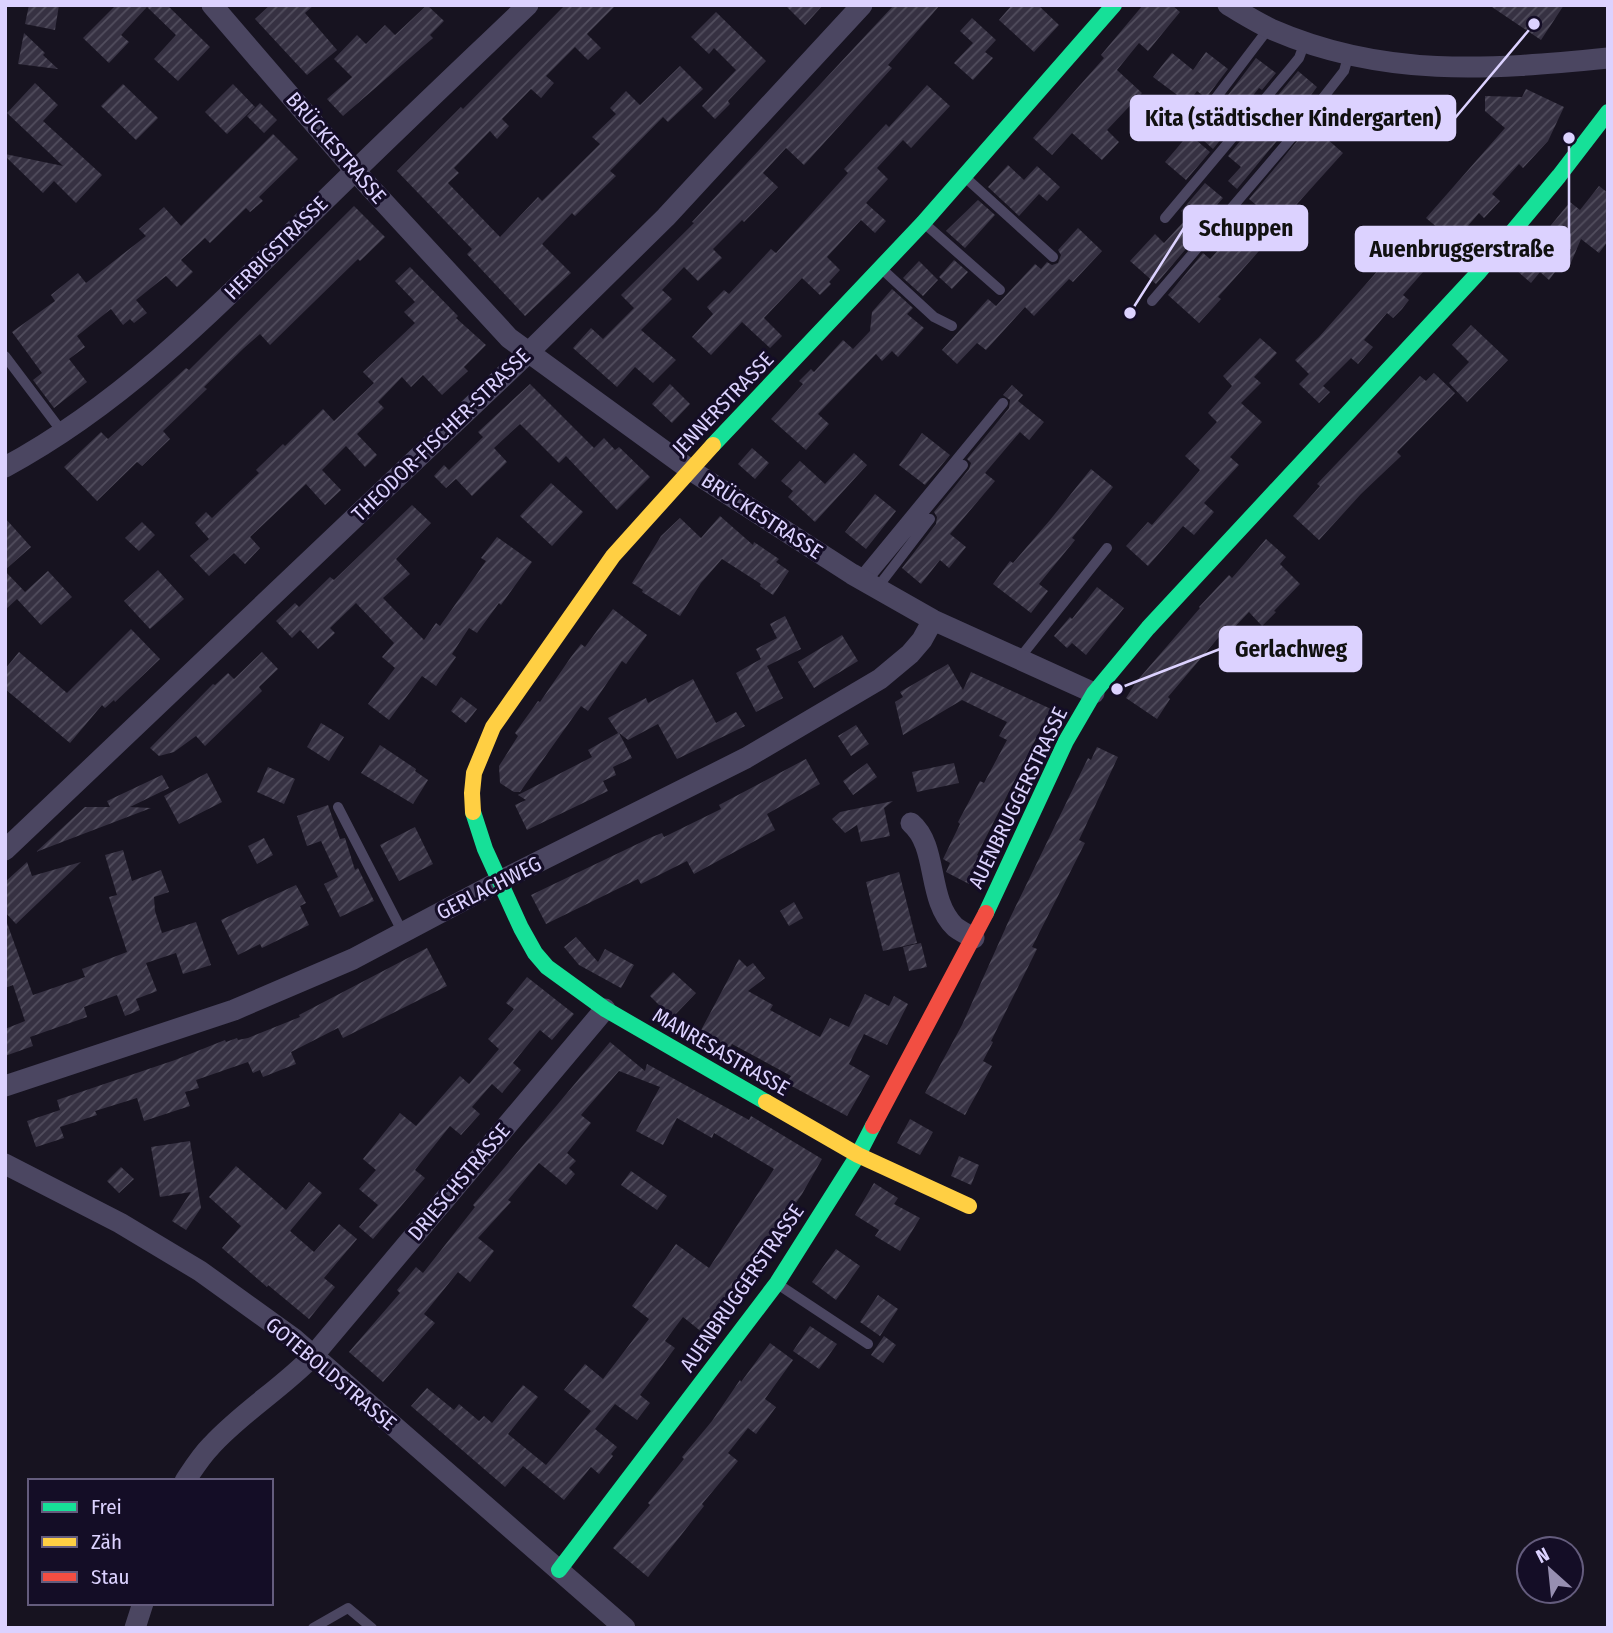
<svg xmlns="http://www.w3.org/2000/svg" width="1613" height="1633" font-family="'Fira Sans Condensed',sans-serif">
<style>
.building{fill:url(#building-hatch)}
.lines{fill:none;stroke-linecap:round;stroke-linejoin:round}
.lane{stroke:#4b4661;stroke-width:10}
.street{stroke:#4b4661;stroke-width:21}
.fast{stroke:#16e098;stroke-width:16}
.slow{stroke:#ffcf43;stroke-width:16}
.jam{stroke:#f24e42;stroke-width:16}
.labels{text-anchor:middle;stroke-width:6;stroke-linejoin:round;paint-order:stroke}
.street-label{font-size:21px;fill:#dcd2ff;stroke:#140d26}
.leader{fill:none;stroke:#dcd2ff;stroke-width:2.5}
.callout-dot{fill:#dcd2ff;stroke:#140d26;stroke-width:2.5}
.callout{fill:#dcd2ff;stroke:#dcd2ff;stroke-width:2.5}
.callout-label{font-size:23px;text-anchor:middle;font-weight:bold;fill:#111}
</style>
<defs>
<pattern id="building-hatch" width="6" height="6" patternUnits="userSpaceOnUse" patternTransform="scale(1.75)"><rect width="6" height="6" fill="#363142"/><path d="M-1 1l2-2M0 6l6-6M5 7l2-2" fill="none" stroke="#524e5e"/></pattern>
</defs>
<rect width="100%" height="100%" fill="#171320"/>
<path class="building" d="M29,5H59L55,30L25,24Z
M116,5H167L210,47L178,81L154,59L176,35L147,7L121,35L129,42L109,63L83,38Z
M270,5H314L305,13L337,50L307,75L255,19Z
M427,5L444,21L430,35L433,38L343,116L327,99L352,77L334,59L357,35L366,44L385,25L395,35Z
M565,5H616L587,34L601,48L588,60L575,47L546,76L554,83L541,98L531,89L502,119L509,126L497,139L490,131L454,168L459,173L448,183L500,237L538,197L542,201L600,144L592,137L616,114L610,108L626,91L640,105L680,66L703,89L668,122L663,117L610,171L616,176L575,216L572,213L542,244L571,273L525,316L467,254L472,249L397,171L461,107L463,109Z
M785,5H823L805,25Z
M894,5H940L888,65L892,68L804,165L786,148L763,173L778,187L744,222L742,220L713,249L722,258L698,281L684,267L662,290L672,299L641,330L676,360L653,383L635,367L617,387L573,348L591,328L603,339L634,308L621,295L694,223L692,222Z
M1012,5H1038L1059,25L1034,52L999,20Z
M1143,5H1172L1180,12L1148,51L1139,43L1117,70L1142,93L1107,130L1119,142L1102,160L1072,133L1052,155L1033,138L1104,58L1101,55Z
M1489,5H1564L1541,40Z
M716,12L766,61L728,101L730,104L715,119L702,106L736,70L714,48L709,54L691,37Z
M972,18L996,40L985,52L993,58L973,80L954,63L973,43L960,31Z
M24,33L45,53L43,55L58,69L18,64Z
M1206,52L1228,69L1206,98L1197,91L1188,103L1153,77L1172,53L1193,70Z
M1256,58L1276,73L1262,90L1259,88L1238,114L1240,116L1213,149L1203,140L1227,113L1219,107Z
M1298,71L1317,87L1308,99L1310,101L1237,189L1228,181L1241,167L1228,156L1252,126L1270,141L1292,115L1274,100Z
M35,83L58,105L43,121L102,175L76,203L54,181L43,193L5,156V154L63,166L7,113Z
M123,84L158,118L136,140L101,106Z
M233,84L255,107L227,134L205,112Z
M927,85L950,106L911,148L903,140L877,168L888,179L866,203L886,221L875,233L861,220L827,257L840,270L829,282L831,284L820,295L802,278L764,318L782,336L770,348L742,322L711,355L692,337L713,314L707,307L724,290L729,294L771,249L776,253L848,173L844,169L886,124L889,127Z
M1526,89L1564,107L1548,141L1523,168L1519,164L1492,194L1500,201L1484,218L1479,213L1454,242L1460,248L1440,272L1430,264L1403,295L1409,300L1402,309L1393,318L1387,313L1364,340L1373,347L1358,364L1351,358L1323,386L1330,392L1319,403L1299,384L1309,374L1295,360L1319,337L1404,241L1424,258L1445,234L1426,218L1505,128L1485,111V96L1522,97Z
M260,103L277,120L264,133L247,116Z
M1322,111L1345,131H1318L1343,153L1279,224L1249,199Z
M273,134L298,159L259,197L263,201L250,212L246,208L210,243L205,238L181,260L193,272L177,287L166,276L136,300L147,313L134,323L130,319L123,325L111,309L77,336L85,347L69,359L87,382L54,408L33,380L42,373L12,332L55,301L51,295L78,273L86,283L146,236L139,229L164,207L181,226Z
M1189,134L1210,152L1186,180L1165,162Z
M1008,165L1024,180L1037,166L1060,187L1047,201L1039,194L1019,216L988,187Z
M1205,183L1223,198L1187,240L1191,243L1156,284L1130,261L1155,234L1164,243L1188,217L1181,211Z
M1599,186L1608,193V241L1599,253L1581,239L1570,265L1563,272H1555L1549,280L1540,272L1531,283L1515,269L1570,202L1580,210Z
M978,200L995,215L965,248L946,231Z
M354,206L385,237L360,261L358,259L270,345L260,334L244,348L204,387L207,389L163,431L170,439L142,466L137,462L97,501L64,467L101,432L108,439L186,368L189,370Z
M1242,224L1262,243L1257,249L1259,251L1218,297L1221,299L1199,323L1168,295L1203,253L1210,259Z
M1078,228L1102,251L1073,282L1069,279L1034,316L1025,307L986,350L977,343L957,364L942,350L988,299L996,306L1035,264L1041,269L1047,262L1052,265L1058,263L1061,255L1058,250Z
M954,260L968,272L952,289L939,277Z
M919,261L938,280L923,296L903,278Z
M410,267L458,316L456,318L486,345L464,367L468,371L442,395L423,375L411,387L402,377L378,402L384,408L357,434L377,455L365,467L346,446L322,470L341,490L325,505L306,484L250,537L260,548L245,564L234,553L209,576L190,556L209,539L195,523L206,512L212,518L259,473L256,470L283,444L285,446L323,409L334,421L374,383L363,372L415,323L404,312L415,302L395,281Z
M892,289L913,308L907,314L924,328L898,357L892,351L882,361L876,354L818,414L829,424L806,450L771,419L803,384L799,381L811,369L814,372L843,340L853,349L870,331L872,312Z
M1471,325L1508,360L1467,402L1449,383L1469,362L1452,345Z
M1260,338L1277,353L1254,377L1261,383L1241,403L1262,422L1230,457L1239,465L1204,503L1214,512L1194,535L1183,526L1148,566L1126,546L1148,522L1152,525L1200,470L1185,456L1217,422L1208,413L1232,386L1223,376Z
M1434,373L1455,393L1397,452L1401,456L1361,494L1319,540L1293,516L1320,486L1317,484L1420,376L1426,381Z
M530,384L594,448L604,438L615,450L619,447L650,477L617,510L566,456L559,463L520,424L494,448L507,462L472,496L456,479L446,488L434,476L444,465L449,470L483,437L478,432Z
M670,384L690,404L672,423L652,404Z
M1012,385L1023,395L1018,401L1044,422L1029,440L1020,432L985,473L995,481L950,534L966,547L949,568L940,560L921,584L902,568L936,524L937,517L934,512L969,469L971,463L967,459L1009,408L1010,400L1003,395Z
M922,433L950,455L925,485L899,465Z
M752,448L769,463L755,479L738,464Z
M854,453L867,465L815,522L788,497L793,491L781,481L800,461L825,484Z
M1091,469L1113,487L1072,538L1075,540L1039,584L1048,591L1031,613L993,584L1010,561L1013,563L1050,520Z
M551,483L583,512L552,546L520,516Z
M875,494L896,511L866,549L845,532Z
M412,505L431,523L396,559L410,574L383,598L424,640L436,623L440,626L486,561L481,558L497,537L532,562L501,605L499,603L477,633L469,628L452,654L456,657L436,686L422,676L389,720L368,704L395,668L382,657L394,643L356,603L330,628L335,633L318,649L300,630L292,638L276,621L295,603L299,607L330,577L334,580Z
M720,516L753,545L754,542L779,559L776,562L789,571L773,595L760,586L761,584L722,559L701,583L680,616L642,592L643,590L632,583L661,536L680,518L701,538Z
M5,518L31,547L5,570Z
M142,522L155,535L139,551L125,538Z
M1266,539L1286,557L1280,564L1300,584L1274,611L1276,612L1262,626L1249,612L1228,634L1224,631L1168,697L1170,699L1157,719L1126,698L1136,682L1200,608L1199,607L1229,575L1232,578Z
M158,570L184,599L150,629L124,601Z
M5,571L25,592L48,571L72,597L41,625L17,599L5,610Z
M1097,587L1124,608L1086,655L1072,643L1067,648L1054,636L1070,617L1072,619Z
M613,609L647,635L626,664L622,661L588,711L581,706L520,792H514L500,783L499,766L518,736L515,733L538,701L540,702L571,657L581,644L585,647Z
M785,616L801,649L767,666L783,698L756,712L736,673L761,659L756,649L777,638L770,624Z
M131,629L160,659L115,702L114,700L105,708L102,705L70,743L5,689V669L19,652L67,693Z
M842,635L858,661L814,688L798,662Z
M262,652L278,669L259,687L262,691L205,746L196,736L174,752L159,756L150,748L213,684L215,685L228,673L234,679Z
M948,664L963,690L971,672L1051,709L977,855L982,858L969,884L946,872L950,863L943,859L960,824L958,822L980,781L984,783L1007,740L999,736L1007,722L962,700L903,735L895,702L903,697L900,692Z
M693,679L716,723L736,712L745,726L677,759L658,724L628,740L619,733L632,758L613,767L616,775L603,781L608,791L527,830L515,805L526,800L518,795L592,757L588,750L618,733L608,718L646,698L648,703Z
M461,697L477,709L466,723L451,711Z
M321,723L344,737L329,761L307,747Z
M856,725L869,744L851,756L838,736Z
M380,745L416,769L415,771L428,780L413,804L361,773Z
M1097,747L1118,757L1079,840L1085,843L1032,947L1037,949L991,1041L993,1042L983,1061L992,1066L965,1115L925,1093L962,1025L1010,918L1088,758L1091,760Z
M806,759L820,784L767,814L775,830L694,874L687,861L641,884L638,879L546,924L531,895L652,837L662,833L664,837L721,809L719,805Z
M867,763L877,777L853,795L843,781Z
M954,763L959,783L917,792L912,772Z
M268,767L295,779L284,804L257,792Z
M207,773L222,802L179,824L164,796Z
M162,775L169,788L130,807L151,808L36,852L85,807H110L107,801Z
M893,801L884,808L890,836L861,842L857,825L845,833L832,819L840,812Z
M328,805L340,839L345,838L355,870L358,868L374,901L340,917L324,884L338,877L321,841L307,846L297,816Z
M415,827L433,864L399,881L380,845Z
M264,838L273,855L257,864L248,846Z
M123,850L132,881L161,870L169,892L154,897L155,911L162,933L196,922L211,965L183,974L176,953L146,963L157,991L136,999L140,1010L125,1016L117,995L84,1007L87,1017L30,1037L33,1046L5,1056V1029L25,1021L13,985L5,988V923H7L33,995L85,977L82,969L127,952L109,897L117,895L105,855Z
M27,862L32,876L81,862L16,924L5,912V882Z
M899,872L917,943L883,951L866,882Z
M296,885L306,903L300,906L309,925L262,948L260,944L238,955L221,920Z
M794,902L803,918L789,926L780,911Z
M576,937L598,962L605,949L634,965L621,988L579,965L564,947Z
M921,943L927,967L909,971L903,947Z
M427,948L447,986L343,1038L338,1028L291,1052L296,1064L263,1077L260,1070L253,1073L248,1062L196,1080L199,1088L185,1092L190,1106L144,1121L137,1098L95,1111L97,1115L60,1127L64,1138L36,1147L27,1121L60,1110L57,1100L175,1060L225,1040L226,1042L237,1038L238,1040L248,1038L300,1017L299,1015Z
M739,959L747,967L753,963L765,978L748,991L773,1005L770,1010L820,1037L830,1018L849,1027L865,994L889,1006L894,996L908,1004L887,1045L864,1034L849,1064L870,1076L847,1116L786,1083L791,1076L732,1044L729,1050L699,1034Z
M673,972L696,993L672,1018L650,996Z
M527,977L574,1014L552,1040L540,1030L513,1063L521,1070L502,1093L492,1084L472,1107L480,1114L461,1135L450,1126L415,1170L425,1178L373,1239L359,1227L378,1205L359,1189L376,1170L363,1159L400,1113L416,1126L460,1076L469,1084L499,1049L488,1039L514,1009L506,1003Z
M610,1042L645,1071L647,1064L749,1120L751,1116L822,1159L802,1194L753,1266L703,1333L683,1317L665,1341L675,1348L640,1395L650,1403L637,1420L615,1404L595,1429L617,1447L611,1454L613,1456L599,1474L591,1467L564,1500L523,1466L505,1487L411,1406L427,1388L454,1410L459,1404L479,1421L484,1416L492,1423L523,1385L538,1397L508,1434L546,1465L591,1411L564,1390L585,1364L603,1379L649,1319L632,1306L676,1244L709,1268L774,1169L714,1133L712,1138L677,1118L663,1145L636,1131L660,1087L619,1071L581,1115L591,1123L567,1153L576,1161L569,1168L575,1174L566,1185L539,1163L508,1200L511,1202L478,1238L494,1251L470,1282L458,1272L424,1314L435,1323L383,1382L349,1352L400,1293L397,1290L416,1267L423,1273L475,1207L473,1205Z
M910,1119L933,1132L920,1155L897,1143Z
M190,1141L201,1208L186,1230L172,1221L191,1192L160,1197L151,1147Z
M959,1156L979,1165L971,1185L951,1176Z
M236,1166L286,1210L309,1182L322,1193L290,1231L314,1252L339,1224L357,1239L324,1278L335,1287L309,1319L268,1285L267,1287L222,1248L241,1226L209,1197Z
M121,1167L134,1179L119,1193L107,1181Z
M631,1171L667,1196L657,1210L621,1185Z
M874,1183L898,1198L894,1204L920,1218L900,1251L875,1236L879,1230L855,1215Z
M836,1249L860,1266L836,1300L812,1282Z
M878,1295L898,1309L880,1336L860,1322Z
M810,1326L837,1344L819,1369L793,1351Z
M884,1336L896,1345L883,1363L871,1355Z
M770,1343L793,1360L765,1399L776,1407L756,1434L748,1428L728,1453L738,1461L702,1504L704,1506L648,1577L613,1548L650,1505L648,1503L684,1459L682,1457L712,1421L740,1380L741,1382Z"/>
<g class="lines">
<path class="lane" d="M1198,127L1212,103L1269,28
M967,179L1053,257
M1165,218L1290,69L1299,58L1305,42
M925,224L1000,290
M883,270L934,317L952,326
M1152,301L1293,136L1344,71L1349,54
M5,356L63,433
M859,578L1003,403
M866,582L963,465
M877,588L930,519
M1019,659L1107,548
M338,807L403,933
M779,1285L868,1344
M313,1628L348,1608L372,1628"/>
<path class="street" d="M212,5L355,171L509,338L689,469L852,574L933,620L1094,693
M1228,5C1242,13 1256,22 1271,29C1383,78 1489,70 1608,58
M5,467C126,402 221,303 318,207C387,139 458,72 528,5
M911,823C939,847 926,899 955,927C960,931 968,935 974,938
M5,850L529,352L666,217L862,5
M5,1086L234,1010L353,959L500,881L746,758L880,679L910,654L922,640L933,620
M5,1164L120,1223L200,1271L293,1338L625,1628
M185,1481C193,1469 201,1456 211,1446C242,1412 281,1389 313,1356L605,1009
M135,1628L143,1603"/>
<path class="fast" d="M713,445L923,223L1114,5
M473,812L485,849L521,928L535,953L547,967L605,1009L766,1102
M986,913L1066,741L1094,693L1148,628L1478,273L1559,176L1608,112
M559,1570L777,1283L858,1155L873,1126"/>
<path class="slow" d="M473,812L472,793L474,773L493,727L613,556L713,445
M766,1102L858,1155L969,1206"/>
<path class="jam" d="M873,1126L986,913"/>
</g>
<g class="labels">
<g class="street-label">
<text transform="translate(336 148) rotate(49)" y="7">BRÜCKESTRASSE</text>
<text transform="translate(276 248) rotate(-45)" y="7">HERBIGSTRASSE</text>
<text transform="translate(723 404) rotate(-46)" y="7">JENNERSTRASSE</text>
<text transform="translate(441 435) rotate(-44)" y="7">THEODOR-FISCHER-STRASSE</text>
<text transform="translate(762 516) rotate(33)" y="7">BRÜCKESTRASSE</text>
<text transform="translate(1018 798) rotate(-64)" y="7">AUENBRUGGERSTRASSE</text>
<text transform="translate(489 888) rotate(-27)" y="7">GERLACHWEG</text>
<text transform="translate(721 1052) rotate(30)" y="7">MANRESASTRASSE</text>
<text transform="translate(459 1182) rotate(-50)" y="7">DRIESCHSTRASSE</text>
<text transform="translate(742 1288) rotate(-55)" y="7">AUENBRUGGERSTRASSE</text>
<text transform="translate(331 1374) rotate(40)" y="7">GOTEBOLDSTRASSE</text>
</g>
</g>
<path class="leader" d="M1534 24L1455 118M1130 313L1184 228M1569 138L1569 249M1117 689L1220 649"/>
<g class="callout-dot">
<circle cx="1534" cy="24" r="7"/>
<circle cx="1130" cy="313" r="7"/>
<circle cx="1569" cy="138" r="7"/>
<circle cx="1117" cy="689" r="7"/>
</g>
<g class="callout">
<rect x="1131" y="96" width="324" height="44" rx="7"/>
<rect x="1184" y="206" width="123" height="44" rx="7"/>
<rect x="1356" y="227" width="213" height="44" rx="7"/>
<rect x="1220" y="627" width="141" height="44" rx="7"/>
</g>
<g class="callout-label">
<text x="1293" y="126">Kita (städtischer Kindergarten)</text>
<text x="1246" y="236">Schuppen</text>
<text x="1462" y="257">Auenbruggerstraße</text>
<text x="1291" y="657">Gerlachweg</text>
</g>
<rect width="1613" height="1633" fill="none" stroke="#dcd2ff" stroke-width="14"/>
<rect x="28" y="1479" width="245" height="126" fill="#140d26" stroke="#645c7d" stroke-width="2"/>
<rect x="42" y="1502" width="35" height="10" fill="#16e098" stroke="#645c7d" stroke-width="2"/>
<text x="91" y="1514" font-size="21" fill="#dcd2ff">Frei</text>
<rect x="42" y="1537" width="35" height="10" fill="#ffcf43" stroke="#645c7d" stroke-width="2"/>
<text x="91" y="1549" font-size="21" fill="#dcd2ff">Zäh</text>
<rect x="42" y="1572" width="35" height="10" fill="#f24e42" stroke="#645c7d" stroke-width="2"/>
<text x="91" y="1584" font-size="21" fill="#dcd2ff">Stau</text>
<g transform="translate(1550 1570) rotate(333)"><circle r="33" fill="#140d26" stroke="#645c7d" stroke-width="2"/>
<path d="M0-5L12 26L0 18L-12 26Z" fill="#978fb1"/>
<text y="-10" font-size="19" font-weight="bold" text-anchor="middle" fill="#dcd2ff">N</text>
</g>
</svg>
